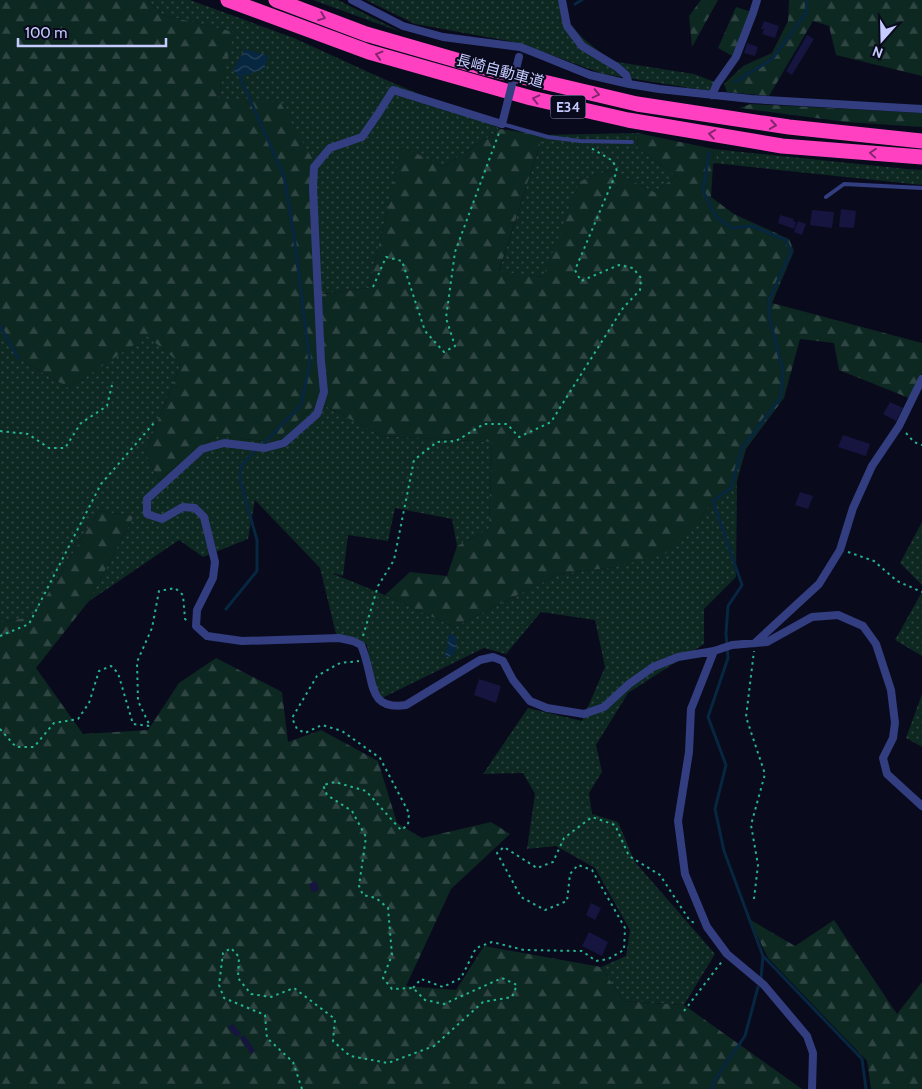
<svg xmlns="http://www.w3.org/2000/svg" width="922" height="1089" font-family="Cabin,'Noto Sans JP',sans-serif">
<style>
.grass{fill:url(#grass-dots)}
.forest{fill:url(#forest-firs)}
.water{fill:url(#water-waves)}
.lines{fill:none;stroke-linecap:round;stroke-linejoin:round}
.stream{stroke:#07263f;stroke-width:3}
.building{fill:#15153f}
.path{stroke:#24b590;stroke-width:2;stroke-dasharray:2.5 4;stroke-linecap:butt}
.service{stroke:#323e80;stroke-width:4}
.minor{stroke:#323e80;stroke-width:8}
.motorway{stroke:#ff41c1;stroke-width:15}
.minor-bridge{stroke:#323e80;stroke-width:8}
.oneway{stroke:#84266f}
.labels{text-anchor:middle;stroke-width:4.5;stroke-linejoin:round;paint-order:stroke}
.shield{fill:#0a0a1d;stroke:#8e91bb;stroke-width:1}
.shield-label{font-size:14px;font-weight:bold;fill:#c6cbff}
.street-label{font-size:15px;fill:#c6cbff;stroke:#0a0a1d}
</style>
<defs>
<pattern id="grass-dots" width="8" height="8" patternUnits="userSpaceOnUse" patternTransform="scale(1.25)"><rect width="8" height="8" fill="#0d2721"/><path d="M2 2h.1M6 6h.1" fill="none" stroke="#2f4542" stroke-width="1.8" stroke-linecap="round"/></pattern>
<pattern id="forest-firs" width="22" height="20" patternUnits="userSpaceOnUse" patternTransform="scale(1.25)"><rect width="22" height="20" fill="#0d2721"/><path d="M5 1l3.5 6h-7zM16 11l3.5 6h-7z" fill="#2f4542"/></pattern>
<pattern id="water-waves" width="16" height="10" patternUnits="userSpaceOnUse" patternTransform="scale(1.25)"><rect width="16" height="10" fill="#07263f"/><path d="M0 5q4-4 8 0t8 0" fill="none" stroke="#2a445c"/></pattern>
</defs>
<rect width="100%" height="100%" fill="#0a0a1d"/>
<path class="grass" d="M147,0H190L294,38L377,76L501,129L443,167L402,147L369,288L321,294L217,101L233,32L163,15Z
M313,0H338L401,32Z
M366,0H562L569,23L584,39L611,61L694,74L715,82L709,91L603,74L519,43L415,24Z
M637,133L638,149L677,176L654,192L610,170L580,181L544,277L499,272L543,135Z
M714,149L907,169L922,170V185L713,163Z
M0,326L18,358L69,388L147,335L181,364L145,452L158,480L215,436L274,442L318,402L382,436L492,442L489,529L457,546L452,519L395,508L388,541L348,535L343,576L329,572L385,595L454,627L559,574L615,567L700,519L713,500L737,481L736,577L704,609V644L628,693L596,745L602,772L589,793L592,814L618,822L635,862L715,954L684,1005L624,1001L601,967L626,956L630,930L595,868L556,846L527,849L535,794L523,773L483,774L528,708L582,721L605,667L595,620L541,612L506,654L484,648L376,701L367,645L336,634L320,568L255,500L248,539L203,557L179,540L88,602L134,516L99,511L34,616L0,623Z
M922,522V585L900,563Z
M922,592V656L895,640Z
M922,694V747L906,738Z"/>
<path class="forest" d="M0,0H147L163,15L234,32L217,101L280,102L313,160L322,294L369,288L402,146L443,167L501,129L543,135L499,271L543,277L580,181L610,170L654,192L677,176L638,149L637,133L714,149L711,197L734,214L789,239L794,251L772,303L922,343V373L909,398L839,370L834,343L800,339L784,398L746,449L737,481L713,500L700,519L665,554L615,567L559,574L454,627L385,595L410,572L447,576L457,546L489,529L492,442L382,436L318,402L274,442L215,436L158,480L145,452L181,364L147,336L69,388L18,358L0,326Z
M701,0H718L692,47L689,16Z
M789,0H922V76L836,55L829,26L813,21L769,96L727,92L724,84L743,66L772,53L788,21Z
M736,7L752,12L734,57L718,48Z
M751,104L922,113V127L846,122L739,108Z
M99,511L134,516L88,602L36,668L83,734L148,730L179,683L216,658L282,692L288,742L321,730L378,761L397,823L422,838L491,822L510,834L451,889L406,986L456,990L484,946L601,967L624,1001L684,1005L802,1089H0V623L34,616Z
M749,919L795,946L834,920L897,1014L922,982V1089H871L867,1061L768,958Z"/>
<path class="water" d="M245,49L269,56L264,69L240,77L233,70Z
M448,634L456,636L457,647L453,656L444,657L447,648Z"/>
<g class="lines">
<path class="stream" d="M575,4L582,0
M240,77L284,176L294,236L310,363L301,405L264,443
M735,82L772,59L806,13L807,0
M709,153L703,191L716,217L732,228L752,226L786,240L791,252L769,300V316L783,371L781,397L742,448L731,488L713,501L742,585L728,606L726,634L728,658L708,717L726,765L715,809L724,851L763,956L761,978
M0,326L18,358
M226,609L257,571V540L240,480L241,466L254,452
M763,956L862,1059L866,1089
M712,1089L714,1081L745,1036L758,987"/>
</g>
<path class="building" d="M764,21L779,26L775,38L762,34L764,29H761Z
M807,35L814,39L792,75L786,71Z
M747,43L758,47L755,56L744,53Z
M841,209L856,211L854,228L839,227Z
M812,210L834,212L832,228L810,225Z
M780,215L794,219L793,221L796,222L794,229L778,223Z
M798,221L806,224L802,235L794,232Z
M890,402L903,408L896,421L883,414Z
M843,435L870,444L866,456L838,447Z
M800,492L813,496L808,509L795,505Z
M479,679L501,686L496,703L474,695Z
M316,881L319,890L312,893L309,884Z
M591,903L601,908L595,920L586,915Z
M589,932L608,942L602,956L582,946Z
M233,1024L241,1034L236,1037L228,1027Z
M244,1035L255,1051L251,1054L240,1038Z"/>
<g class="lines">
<path class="path" d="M373,287L386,257L402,261L425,331L444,352L455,346L446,318L455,252L499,133
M0,431L28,434L49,448H65L81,423L107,406L112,385
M906,433L914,442L922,445
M848,552L874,561L897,581L922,592
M0,636L29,624L101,484L154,423
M363,636L378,586L394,560L414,460L437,442L456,441L484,424H507L519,437L551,422L623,308L640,290L641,278L633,268L619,265L581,281L575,270L617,171L613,161L591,148
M0,729L16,747H34L54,723L78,719L89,703L99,671L111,666L118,673L133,724L150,726L138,701L137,662L152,628L159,591L175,588L183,595L185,619L189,622
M754,899L758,865L751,825L765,774L746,717L754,651
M413,988L421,979L443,987L461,978L476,948L492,942L524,950L582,951L596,961L608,959L624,950L625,928L592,870L578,865L570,874L567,901L545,910L521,897L497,853L504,847L537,868L553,862L564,838L592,817L615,825L629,856L660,875L690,921L695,923
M684,1011L723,960
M302,1089L293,1062L267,1038L265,1015L224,998L219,985L223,953L231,948L239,957L238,978L251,994L271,997L294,988L335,1019L333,1041L350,1056L388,1063L434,1046L483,1002L512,997L517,985L502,978L444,1004L425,1000L413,988L392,989L383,978L392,955L388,908L376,898L363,895L359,886L366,837L352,811L327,795L323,785L335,782L366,791L401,830L408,825L409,813L380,758L342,731L322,725L305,733L297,729L292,718L317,676L340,663L359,661"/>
<path class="service" d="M502,124L548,137L580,141L632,142
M826,197L844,184L922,188"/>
<path class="minor" d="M352,0L403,26L443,37L520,47L533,52L590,75L629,84L659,89L751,99L922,109
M562,0L567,26L582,46L617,67L626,75L629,84
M712,95L717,84L736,57L753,13L757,0
M502,124L393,90L378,114L362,137L330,148L314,167L313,188L321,361L324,392L317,414L284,443L265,448L224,443L202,449L147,499V514L162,519L183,507L195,508L204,517L215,562L213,578L197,610L196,626L207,636L242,641L339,638L353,641L361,645C363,650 365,655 366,660C374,686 370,710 406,705L480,660L493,657L503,661L513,680L530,701L547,708L584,714L604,707L629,684L653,667L678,657L714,651L732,645L767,642L812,617L838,615L863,626L876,644L891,690L895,723L893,738L883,758L887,774L922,806
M755,643L819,584L840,550L853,508L872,466L899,426L922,379
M714,651L691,709L689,752L678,821L685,874L707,927L727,954L764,985L807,1036L813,1053L812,1089"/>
<path class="motorway" d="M228,0L369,52L531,98L628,120L782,146L922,157
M276,0L366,34L484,68L637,104L789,127L922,141"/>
<path class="minor-bridge" d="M502,124L519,57"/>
</g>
<defs><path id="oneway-chevron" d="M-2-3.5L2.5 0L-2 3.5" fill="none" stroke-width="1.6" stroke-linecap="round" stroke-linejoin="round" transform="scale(1.25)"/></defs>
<g class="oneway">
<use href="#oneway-chevron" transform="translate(322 17) rotate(21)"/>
<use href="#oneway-chevron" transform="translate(379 55) rotate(-164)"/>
<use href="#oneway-chevron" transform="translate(596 94) rotate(13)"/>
<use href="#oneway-chevron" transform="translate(536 99) rotate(-167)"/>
<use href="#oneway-chevron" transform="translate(773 125) rotate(9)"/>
<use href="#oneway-chevron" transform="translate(712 134) rotate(-171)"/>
<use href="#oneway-chevron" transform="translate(873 153) rotate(-175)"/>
</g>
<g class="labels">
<rect class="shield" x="550.5" y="95.5" width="35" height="23" rx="4"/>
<g class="shield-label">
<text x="568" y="112">E34</text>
</g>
<g class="street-label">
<text transform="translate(500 71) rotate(15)" y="5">長崎自動車道</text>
</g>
</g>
<g transform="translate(882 40) rotate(200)" stroke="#0a0a1d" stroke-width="4" paint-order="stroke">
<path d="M0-4L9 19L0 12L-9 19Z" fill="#c6cbff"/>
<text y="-8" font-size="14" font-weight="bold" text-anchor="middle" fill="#c6cbff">N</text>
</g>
<path d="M18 38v8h148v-8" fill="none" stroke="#c6cbff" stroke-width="2.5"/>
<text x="25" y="38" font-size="15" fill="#c6cbff" stroke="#0a0a1d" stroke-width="4" paint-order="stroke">100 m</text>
</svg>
